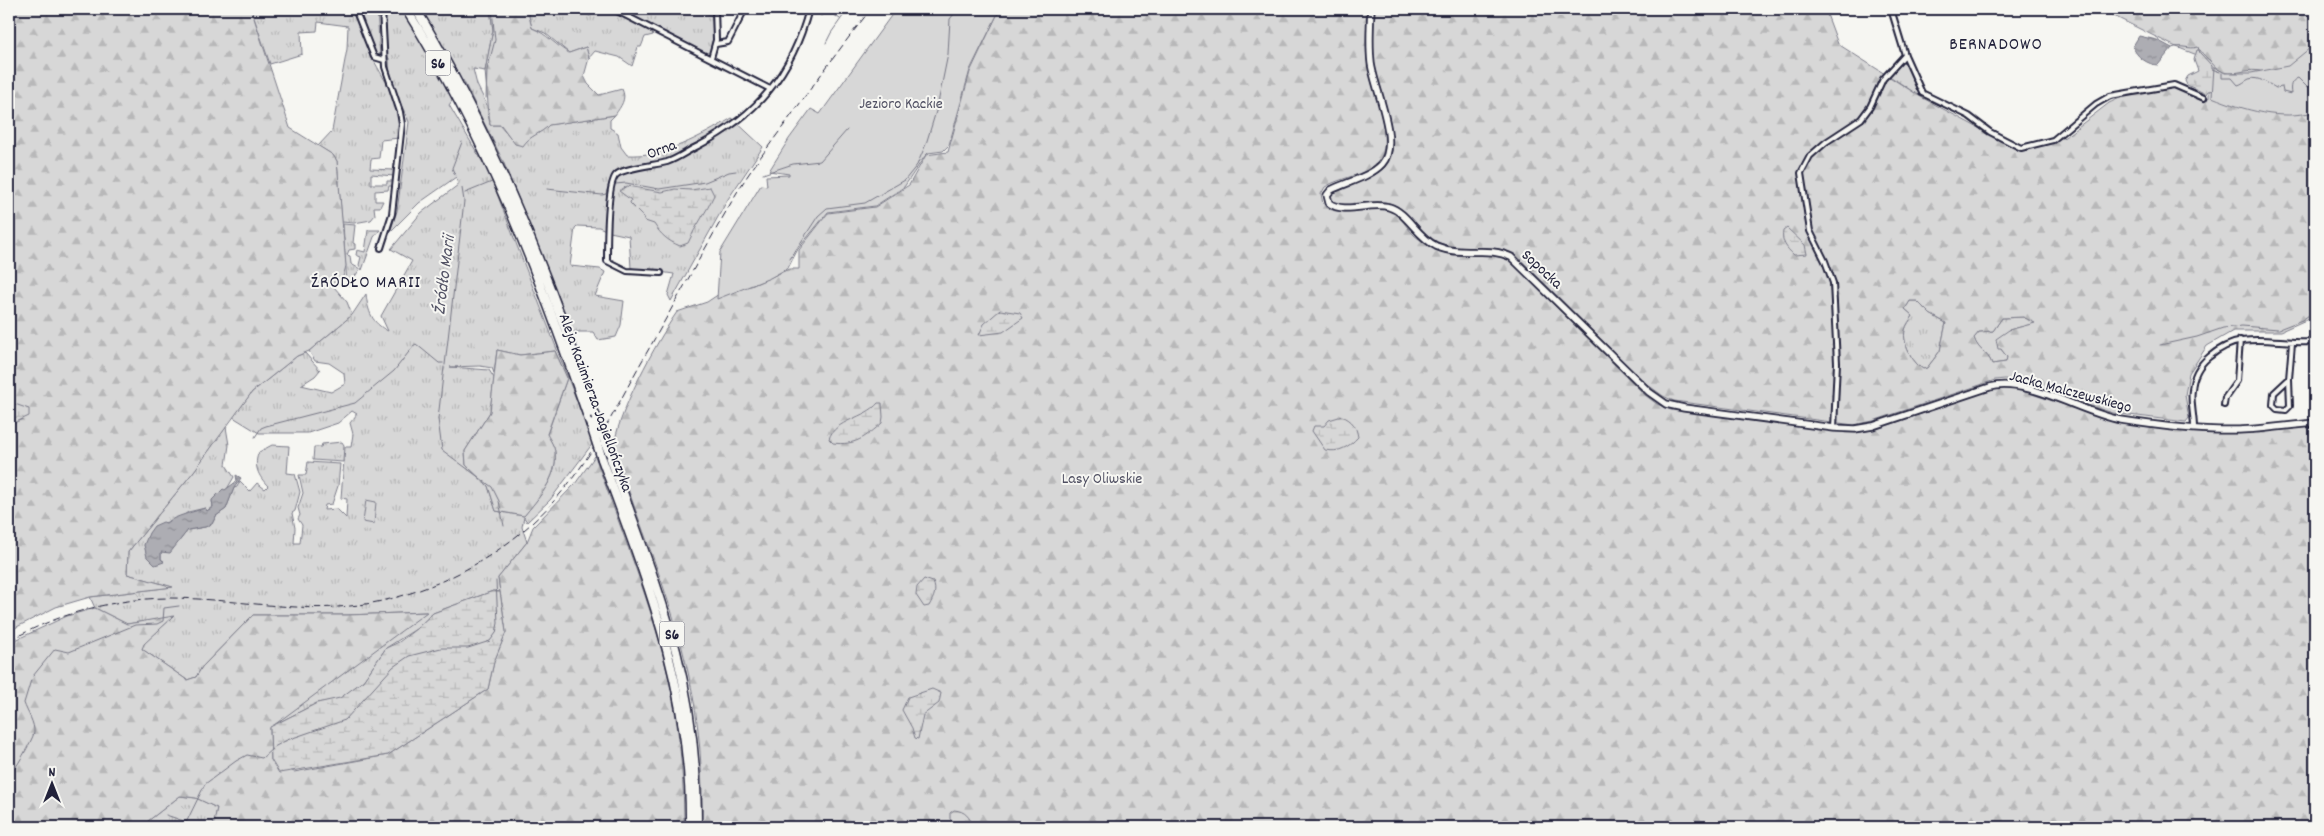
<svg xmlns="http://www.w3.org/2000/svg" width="2324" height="836" font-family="Dekko,sans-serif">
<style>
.grass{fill:url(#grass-tufts);stroke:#7c7c89;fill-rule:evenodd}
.forest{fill:url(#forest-firs);stroke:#7c7c89;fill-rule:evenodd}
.wetland{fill:url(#wetland-marsh);stroke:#7c7c89}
.green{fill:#d7d7d7;stroke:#7c7c89}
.water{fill:url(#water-ripples);stroke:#757583}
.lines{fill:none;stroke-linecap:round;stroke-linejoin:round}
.stream{stroke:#757583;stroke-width:1}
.street-casing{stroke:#22223b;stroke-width:8}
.secondary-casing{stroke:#22223b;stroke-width:9}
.highway-casing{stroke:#22223b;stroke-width:11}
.street{stroke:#f6f6f2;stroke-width:4}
.secondary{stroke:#f6f6f2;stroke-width:5.5}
.highway{stroke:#f6f6f2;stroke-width:8}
.rail{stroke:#22223b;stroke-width:1;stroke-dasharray:8 4;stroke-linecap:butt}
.highway-bridge-casing{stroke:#22223b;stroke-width:11;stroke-linecap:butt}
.highway-bridge{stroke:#f6f6f2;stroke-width:8}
.labels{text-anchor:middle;stroke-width:4;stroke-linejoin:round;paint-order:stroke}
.shield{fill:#f6f6f2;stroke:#626272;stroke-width:1}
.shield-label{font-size:15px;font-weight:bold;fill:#22223b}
.park-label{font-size:16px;fill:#4f4f62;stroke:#f6f6f2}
.street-label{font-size:16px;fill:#22223b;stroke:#f6f6f2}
.neighbourhood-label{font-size:18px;letter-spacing:1px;fill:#22223b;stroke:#f6f6f2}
.water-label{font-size:18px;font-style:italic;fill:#535365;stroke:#f6f6f2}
</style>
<defs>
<pattern id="grass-tufts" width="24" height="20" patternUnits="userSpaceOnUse" patternTransform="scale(1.25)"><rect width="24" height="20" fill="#d7d7d7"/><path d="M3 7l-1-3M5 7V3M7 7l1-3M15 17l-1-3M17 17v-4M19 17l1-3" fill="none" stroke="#b8b8b9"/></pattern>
<pattern id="forest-firs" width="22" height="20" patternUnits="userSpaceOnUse" patternTransform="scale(1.25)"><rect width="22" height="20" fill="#d7d7d7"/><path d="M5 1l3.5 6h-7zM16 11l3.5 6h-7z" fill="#b8b8b9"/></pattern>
<pattern id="wetland-marsh" width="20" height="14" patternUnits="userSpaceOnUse" patternTransform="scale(1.25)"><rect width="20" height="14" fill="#d7d7d7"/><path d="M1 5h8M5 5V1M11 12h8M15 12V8" fill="none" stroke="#b8b8b9"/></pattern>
<pattern id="water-ripples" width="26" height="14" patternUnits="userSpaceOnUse" patternTransform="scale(1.25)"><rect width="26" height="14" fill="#adadb3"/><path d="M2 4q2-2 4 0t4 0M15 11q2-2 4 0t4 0" fill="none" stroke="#8c8c93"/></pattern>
</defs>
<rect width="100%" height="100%" fill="#f6f6f2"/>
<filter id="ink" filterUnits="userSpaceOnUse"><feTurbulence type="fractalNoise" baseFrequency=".02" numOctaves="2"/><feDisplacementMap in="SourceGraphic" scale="10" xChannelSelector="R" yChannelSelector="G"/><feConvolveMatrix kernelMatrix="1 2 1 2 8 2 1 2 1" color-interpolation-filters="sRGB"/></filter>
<g filter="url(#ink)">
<path class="grass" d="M251,9H377L380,57H377L376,55L372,57C387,86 403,103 399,138L381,140L379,158L371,159L370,169L395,170L394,176L371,174V184H387V181H394L393,186H389L388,190L375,191V201H383L380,207H374L375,215L371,220L354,223L342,222L337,161L333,155L318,146L332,131L347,49L348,26L318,22L317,31L301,32L302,54L270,64Z
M385,9H402L454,98L449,105L489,173L593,443L550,500L527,522L524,517L522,527L527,542L498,578L500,592L493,591L433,613L416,629L386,648L363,681L340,699L317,703L270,727L426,612L347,615H253L202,667L196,677L187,680L142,649L143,644L173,617L127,624L95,608L90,597L172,587L127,574L128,552L194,471L226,427L229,445L226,465L234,477L227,489L218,494L212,501L213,506L207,511L205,508L188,512L180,518L164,523L147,557L164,561L161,559V552L179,541L188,530L205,527L212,524L216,516L226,509L234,488L237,487L240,481L250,491L257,483L265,489L268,486C258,476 253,465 259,452L272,445L289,446L287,473L295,474L300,492L295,511L292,513L295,528L294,543H300L302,525L298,519L300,515L298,508L303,493L299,475H306L308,462L340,464L338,486L332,504L325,505L324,510L337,509L346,518L347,499L341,498L345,447H351L353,434L350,423L357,414L352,411L338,423L308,433H259L233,417L252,392L297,356L305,353L320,370L315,376L301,385L331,392L345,384L344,373L329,363L315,361L309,351L352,315L366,294C368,312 372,323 388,331L381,316L412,261L391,249L421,213L458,185L456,177L419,203L390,232L397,211L409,122L390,80L389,58L386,57ZM497,350L520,355L555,351L567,378L547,435C550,440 555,447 555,453C558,478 538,498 524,516L496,511L488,486L466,465L465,451L490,412L494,378L489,370L450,367L480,366L492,368L494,373Z
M421,9H490L493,30L485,71L473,69L477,85L487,105L490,125H500L511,138L523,145C530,135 541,134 548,125L615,115L610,120V128L618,133L621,147L627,155C665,157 700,137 732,118L763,147L728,199L671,301L668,295L674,274L631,268L629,236L610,232L599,227L577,226L575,228L570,266L600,269L605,272L595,296L624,301L621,325L616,337L598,340L593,332H573L503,161L463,80L461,82Z
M538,9H576L590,16L594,9H609L649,30L653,35L645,37L641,47H638L632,66L619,57L595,51L589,58L586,47L569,53L545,33L532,28L529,16L530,12Z
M617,9H698L712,16L713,46L709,54L697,49Z
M1903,60L1906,61L1921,97L1888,75Z
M343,224L355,225L353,243L355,244V249L349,250L347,255L350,256L351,264L360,269L349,285H347Z
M368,230H380L374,237L362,270L359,265L361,257L356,255L357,250L365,252Z
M1910,301H1917L1930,314L1946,323L1940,351L1927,368L1923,369C1912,362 1902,344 1905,330C1906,325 1910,320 1913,316L1905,309Z
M2023,317L2036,323L2009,330L2001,349L2007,357L2006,362L1992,364C1988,352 1978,351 1974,338L1979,332L1993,331L2002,318Z
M342,442L344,445L343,462L313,460L314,447H321L322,444Z
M180,796L196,798L217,808L213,827H147L148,821Z"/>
<path class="forest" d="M9,9H251L290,128L333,155L337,161L346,266L341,284L336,283L334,287L347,302L352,315L309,351L297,356L252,392L194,471L128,552L127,574L173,587L90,597L56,607L9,631Z
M490,9H528L530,12L529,16L532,28C547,34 555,45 569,53L586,47L589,58L584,76L588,84L599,95L622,89C627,99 621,106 615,115L549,125C541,134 530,135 523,146L515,144L501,125H490L485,71L493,30Z
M1011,9H1367C1367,25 1365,42 1367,59C1370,84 1397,143 1377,163C1364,176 1341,177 1325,187L1321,194L1323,204C1338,220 1364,206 1383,209C1399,211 1404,225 1414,235C1421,241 1429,246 1437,250C1464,262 1486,249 1508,259L1645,395L1657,404L1671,410L1856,433L1877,429L1991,390L2004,388L2023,391L2112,421L2131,424L2237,433L2315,426V827H702C703,775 700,723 688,672C671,595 638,523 614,448C616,415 657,341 677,312L707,302L725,290L751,286L789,269H799V250L828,213L875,207L909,185L926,155L948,152L970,72L998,13Z
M1374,9H1825L1838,44L1921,97L2021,151L2065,137L2109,103L2137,90L2175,83L2209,98L2210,60L2174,46L2100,9H2315V316L2281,331H2233L2207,346L2189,373L2185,395L2189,418L2186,422L2113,413L2005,379L1995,380L1873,421L1854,425L1674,401L1663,396L1644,382L1515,254C1490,242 1466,253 1440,243C1418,233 1409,205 1385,202C1371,200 1343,209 1332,201L1331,196L1333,193C1349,184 1372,180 1385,167C1406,145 1376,85 1374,59C1372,42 1374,25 1374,9ZM1910,301H1917L1930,314L1946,323L1940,351L1927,368L1923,369C1912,362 1902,344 1905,330C1906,325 1910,320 1913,316L1905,309ZM2023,317L2035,323L2009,330L1996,339L1998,349H2001L2007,357L2006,362L1992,364C1988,352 1978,351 1974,338L1979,332L1993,331L2002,318Z
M497,350L520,355L555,351L567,378L547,434C550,440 555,447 555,453C558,477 538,499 524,516L496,511L488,486L466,465L465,451L490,412Z
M595,456C623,537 660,622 674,706C681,746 684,787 684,827H213L217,808L196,798L180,796L148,821L147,827H9V643L67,616L95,608L127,624L174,616L144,644L142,649L187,680L196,677L202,667L253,615H347L427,612L270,728L271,760L294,772L388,755L488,689L494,662L506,632L498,578L527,542L533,527L575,484Z"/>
<path class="wetland" d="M2197,50H2200C2203,55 2207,58 2211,62C2228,84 2242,65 2264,72C2277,76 2303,101 2315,110L2215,90L2208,91L2206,94L2187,85L2185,81L2188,76L2198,71L2194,60Z
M627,186L662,192L675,189L691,190L710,187L714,195C707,212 695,226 688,243L680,246C668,241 661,235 654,224L645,221L641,214L630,203L631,200L619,191Z
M1787,228L1805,245L1807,254L1794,255C1786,248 1781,241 1783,231Z
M1000,310L1020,313L1023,318L1003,332L979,335L984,324Z
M9,402L29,409V416L14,423L9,422Z
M878,403H882L883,417L882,423C866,437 855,446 833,443L829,439C834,420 866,418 878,403Z
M1342,416C1353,421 1356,426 1358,437C1349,447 1339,453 1325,450L1312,431L1314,426H1324L1329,420Z
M924,579L933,582C937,591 934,597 929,606L924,607L916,595L917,587Z
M493,591L500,592L506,632L494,662L488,689L388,755L279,773L271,760L270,727L317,703L340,698L363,681L386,648L399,642L416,629L433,613Z
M932,689L941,693L939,703L923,715L918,739L915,738L912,728L902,710L908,697Z
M954,810C966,811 969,817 974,827H957L950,819V813Z"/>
<path class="green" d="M896,9H1007L999,11L970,70L949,145L943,151L928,153L925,156L904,187L875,206L828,212L798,249L788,268L770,278L717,299L720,252L761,185L767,186L766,176L789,175V174L769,171L789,139L811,109L820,114Z
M2315,47V112C2278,120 2247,111 2212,97L2214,67L2225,73H2251L2288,66L2310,48Z
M366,500L376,502L374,524L363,522Z"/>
<path class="water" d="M2139,36L2157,40L2172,48L2158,65C2148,65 2135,56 2133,46Z
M236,475L241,478L234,488L226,509L216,516L212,524L205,527L188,530L170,553L161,552V559L164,562L155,565L147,557L144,545L149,533L154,526L163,522L166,523C175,516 193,512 205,508L207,511L213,507L212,500L223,489L225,490L237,481Z"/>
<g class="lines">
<path class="stream" d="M816,9L821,16L827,10L840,19
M826,43L831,33L848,9
M2172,48C2181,44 2189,50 2198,47L2200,53L2212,66V69L2220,72
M2222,73V78H2232L2238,85C2242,84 2245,81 2249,79C2258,76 2269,84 2276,88L2282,87L2283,92L2291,94C2290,87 2290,81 2298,78L2307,87L2315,86
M486,98L487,70L495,40L492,9
M763,174L793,164L820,161L847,130
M455,175L452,168L462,142
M616,184L626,183L659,189L705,182L729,172L736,171
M547,189L602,195L606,194L609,183
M465,193L492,182
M790,259L818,216L827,208L865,203L905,180L917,165L926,144L937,108L948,54L950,19L958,9
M2279,329L2302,320L2315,311
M2160,345L2197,337L2223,328L2242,326L2278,329
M413,346L416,344L439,363H443
M445,365L464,201L462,188
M444,367L438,419L442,450L492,487L499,501L504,526
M255,437L261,428L266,426L355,403L394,371L412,348
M33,676L55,649L69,652L135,625L157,624L163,621L164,608L179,606
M9,777C15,770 32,741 34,733C35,723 27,712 24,703L31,680
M166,815L201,827
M184,827L205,784L236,761L247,755L262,758L274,747L287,740L345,720L393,667L409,656L441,648H468L490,641L496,633L498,623L496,581"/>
<defs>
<path id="street" d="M355,9L374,57L384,60
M613,9L770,89
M1891,9L1905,55L1922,93L1969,116L1990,132L2021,148L2053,140L2096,104L2110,96L2174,85L2204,98
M716,44L728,42L745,9
M711,58L716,40L715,9
M381,248L392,214L402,124L400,112L385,67L382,9
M661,273L627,271L607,261C607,245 607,184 616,175C623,168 656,165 667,162C679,158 687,151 698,146C757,115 792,74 809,9
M2289,379L2290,406L2286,410L2277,409L2273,405L2274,393L2289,379L2292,343
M2224,405L2225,398L2237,381L2240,340
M1834,428L1837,363L1833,283L1825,261L1810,231L1801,173L1810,156L1826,142L1861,119L1870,107L1883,79L1905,55
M2194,428C2194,415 2190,402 2192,390C2193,377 2199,365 2209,357C2242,328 2276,345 2315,342"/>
<path id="secondary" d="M1371,9C1370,27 1369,45 1371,63C1374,88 1401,143 1382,164C1370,177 1347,182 1331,190L1327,195L1329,203C1345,215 1371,201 1389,207C1407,212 1417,237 1436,246C1464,258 1487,245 1511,257L1649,392L1666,404L1684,408L1834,428L1855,429L1873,426L1990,387C2027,377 2082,413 2121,420C2159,426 2201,431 2239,430C2265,429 2290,425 2315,423"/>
<path id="highway" d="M406,9C487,137 541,280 590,423
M416,9C492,135 549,274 595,415
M608,450C631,517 658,583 676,651C691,709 697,768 697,827
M602,459C648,583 692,692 690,827"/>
</defs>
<use href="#street" class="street-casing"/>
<use href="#secondary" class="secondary-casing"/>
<use href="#highway" class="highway-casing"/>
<use href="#street" class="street"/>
<use href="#secondary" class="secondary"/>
<use href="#highway" class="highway"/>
<path class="rail" d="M9,641C59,613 115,598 172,598C250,599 316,619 394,598C464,579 528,538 572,479C598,445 617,406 638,368C671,310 703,252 736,194C752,167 772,142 790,117C817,80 843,44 871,9"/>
<defs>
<path id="highway-bridge" d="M595,415L608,450
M590,423L602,459"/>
</defs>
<use href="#highway-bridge" class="highway-bridge-casing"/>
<use href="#highway-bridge" class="highway-bridge"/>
</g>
</g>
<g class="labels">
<g class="shield">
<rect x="425.5" y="50.5" width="25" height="25" rx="4"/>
<rect x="659.5" y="621.5" width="25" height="25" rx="4"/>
</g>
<g class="shield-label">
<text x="438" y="68">S6</text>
<text x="672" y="639">S6</text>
</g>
<g class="park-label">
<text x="901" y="108">Jezioro Kackie</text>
<text x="1102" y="483">Lasy Oliwskie</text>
</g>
<g class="street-label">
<text transform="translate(661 148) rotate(-20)" y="6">Orna</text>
<text transform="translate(1543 268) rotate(43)" y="6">Sopocka</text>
<text transform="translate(2071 390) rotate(15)" y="6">Jacka Malczewskiego</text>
<text transform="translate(597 402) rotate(70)" y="6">Aleja Kazimierza Jagiellończyka</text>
</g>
<g class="neighbourhood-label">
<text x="1996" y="49">BERNADOWO</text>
<text x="366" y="287">ŹRÓDŁO MARII</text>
</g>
<g class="water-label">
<text transform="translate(443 275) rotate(-83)" y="6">Źródło Marii</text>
</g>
</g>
<rect width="2324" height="836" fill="none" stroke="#f6f6f2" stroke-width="30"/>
<rect x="15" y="15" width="2294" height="806" fill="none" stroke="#22223b" stroke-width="2" filter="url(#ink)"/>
<g transform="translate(52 784)" stroke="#f6f6f2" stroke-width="4" paint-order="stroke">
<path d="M0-4L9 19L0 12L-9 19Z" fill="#22223b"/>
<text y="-8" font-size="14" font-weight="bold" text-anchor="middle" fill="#22223b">N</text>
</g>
</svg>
